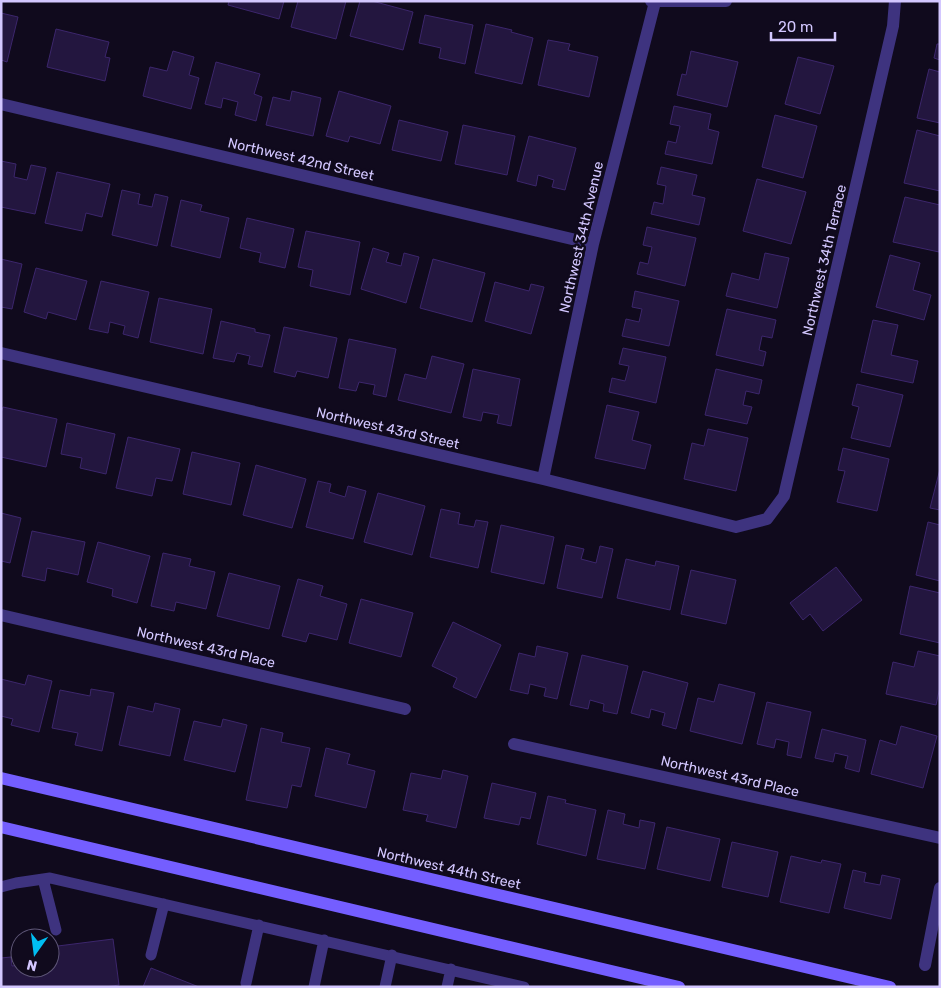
<svg xmlns="http://www.w3.org/2000/svg" width="941" height="988" font-family="Rubik,sans-serif">
<style>
.building{fill:#23163f;stroke:#3c266c}
.lines{fill:none;stroke-linecap:round;stroke-linejoin:round}
.lane{stroke:#3e337f;stroke-width:11}
.street{stroke:#3e337f;stroke-width:12}
.secondary{stroke:#745eff;stroke-width:12}
.labels{text-anchor:middle;stroke-width:5;stroke-linejoin:round;paint-order:stroke}
.street-label{font-size:14px;fill:#d3c7ff;stroke:#100a1d}
</style>
<rect width="100%" height="100%" fill="#100a1d"/>
<path class="building" d="M229,1H284L279,19L228,5Z
M298,1H346L336,39L291,27Z
M360,1H372L413,12L403,50L350,36Z
M1,13L18,17L7,62L1,60Z
M425,15L473,25L465,64L439,58L441,48L419,43Z
M486,24L512,30L511,32L533,38L522,84L475,73Z
M56,29L109,42L105,57L110,58L105,81L47,67Z
M548,40L570,44L568,50L598,57L589,97L538,85Z
M937,44H940V60L934,58Z
M173,51L194,57L189,75L199,78L191,109L143,96L150,67L167,71Z
M691,51L738,62L727,107L677,95L682,74L686,75Z
M798,57L834,66L820,114L785,104Z
M216,62L260,74L254,94L262,97L256,121L235,115L238,102L223,98L221,108L205,104Z
M929,69L940,72V123L917,118Z
M292,91L321,98L313,136L266,125L273,97L290,101Z
M339,91L391,106L380,144L350,136L348,142L326,136Z
M674,106L711,114L708,129L719,132L712,164L665,154L668,141L676,143L680,126L670,124Z
M775,115L817,126L803,178L762,167Z
M399,120L448,132L441,161L392,150Z
M463,125L515,136L507,175L455,164Z
M917,130L940,136V191L904,183Z
M529,136L576,148L565,190L552,187L554,180L538,175L536,186L517,181Z
M1,161L16,164L14,177L27,180L31,165L46,168L35,214L1,207Z
M661,167L697,175L692,195L705,198L699,225L651,214L654,202L663,204L666,186L657,184Z
M57,172L110,184L102,217L86,213L82,231L45,223Z
M757,179L806,192L791,244L743,231Z
M122,190L140,194L138,204L152,207L155,194L168,197L157,246L112,235Z
M905,197L940,205L939,252L893,242Z
M181,200L202,205L200,211L229,218L220,258L171,246Z
M247,218L294,229L285,268L259,262L261,253L240,248Z
M647,227L696,238L685,286L637,274L640,262L648,264L652,247L643,245Z
M306,231L360,242L350,295L310,286L313,270L298,267Z
M373,248L389,253L386,262L401,266L404,253L419,257L406,303L361,289Z
M765,253L789,258L777,308L726,296L732,273L759,280Z
M890,255L920,263L913,290L931,295L924,320L876,307Z
M1,259L22,264L12,309L1,307Z
M433,259L485,273L472,322L420,308Z
M36,268L87,281L76,320L48,312L46,319L24,312Z
M101,281L149,292L138,338L123,334L125,326L110,322L108,333L89,329Z
M495,282L529,291L531,284L544,287L531,334L485,321Z
M635,291L679,301L669,346L622,336L626,319L639,322L642,309L632,307Z
M159,298L212,309L203,354L150,342Z
M727,309L776,320L772,338L762,336L759,350L766,352L763,366L716,355Z
M873,320L898,325L891,355L918,361L913,383L861,372Z
M221,321L255,329V332L270,335L262,367L248,364L250,356L237,353L234,362L213,358Z
M284,327L337,338L328,378L297,371L295,377L274,372Z
M349,339L396,349L386,397L373,394L375,385L359,382L356,391L339,388Z
M623,348L666,357L656,403L609,392L612,378L625,381L629,366L619,364Z
M432,356L464,364L451,413L398,400L405,374L426,379Z
M473,369L520,379L511,426L497,423L499,415L483,412L481,421L463,417Z
M716,369L762,380L759,394L746,391L743,405L752,407L747,424L705,415Z
M857,384L903,395L890,447L851,438L859,407L852,405Z
M607,405L639,412L632,440L651,445L645,469L595,458Z
M3,407L57,419L46,467L1,457V413Z
M67,423L115,434L106,474L80,468L82,458L61,454Z
M708,429L748,438L736,491L684,479L692,443L704,446Z
M128,437L180,449L172,481L156,478L152,496L116,488Z
M843,448L889,459L877,511L837,502L845,471L838,470Z
M192,452L240,463L231,505L183,494Z
M256,465L306,479L292,528L243,515Z
M940,469V510L930,508Z
M318,481L331,484L329,492L345,497L348,486L366,491L353,539L306,527Z
M378,493L425,506L412,555L364,542Z
M441,509L460,513L458,524L474,527L476,520L488,522L478,568L430,557Z
M1,513L21,518L10,563L1,561Z
M928,522L940,525V581L916,575Z
M501,525L554,537L544,584L491,572Z
M32,531L85,542L78,575L47,568L45,581L22,576Z
M98,542L150,556L137,603L112,596L113,589L87,582Z
M566,545L584,549L581,559L596,563L600,546L613,549L602,598L557,588Z
M163,553L191,559L189,566L215,572L206,609L176,602L174,611L151,606Z
M626,559L655,566L656,561L679,566L670,610L617,598Z
M836,567L862,600L823,631L810,614L803,620L790,603Z
M691,570L736,580L726,624L681,614Z
M229,573L280,586L269,629L217,616Z
M298,579L323,586L320,596L347,604L337,640L309,633L306,642L282,636Z
M910,586L940,593V643L900,634Z
M361,599L413,613L401,657L349,643Z
M453,622L501,645L476,698L453,687L457,678L432,666Z
M537,646L568,653L557,699L544,696L546,688L530,684L528,694L510,690L519,653L535,657Z
M918,651L940,656V687L936,705L886,694L893,662L914,667Z
M582,655L628,666L617,714L603,711L604,704L590,700L588,709L570,705Z
M643,671L688,683L676,729L662,725L665,713L651,709L649,718L631,713Z
M28,675L52,681L39,732L11,725L13,719L1,716V679L25,685Z
M719,684L755,693L742,744L690,731L698,698L714,702Z
M91,689L114,693L102,751L75,745L78,733L52,728L60,690L90,696Z
M767,702L811,712L801,758L787,755L789,742L776,739L774,748L757,744Z
M155,703L180,709L170,756L119,745L128,706L153,712Z
M223,719L247,725L235,772L184,760L194,721L221,727Z
M901,726L937,736L923,788L871,774L880,740L896,745Z
M261,728L283,733L281,742L310,748L301,787L292,785L287,808L246,800Z
M822,729L866,740L859,772L845,768L848,756L835,753L833,762L815,758Z
M326,748L350,754L347,764L375,771L366,808L315,796Z
M443,770L468,776L456,828L426,821L428,815L403,810L411,773L441,779Z
M492,783L536,793L530,819L521,817L519,825L484,818Z
M548,796L566,800L565,803L596,810L586,856L537,844Z
M608,810L625,814L623,824L639,828L640,820L655,823L645,869L597,859Z
M667,827L720,839L710,881L657,869Z
M732,842L778,852L768,897L722,887Z
M791,856L821,863L822,860L841,864L829,913L780,902Z
M853,870L866,873L864,882L880,885L882,875L900,879L891,919L844,908Z
M113,939L119,985L105,987H1V958L11,957L12,966L20,965V968H50V947Z
M151,968L199,987H143Z"/>
<g class="lines">
<path class="lane" d="M43,879L56,930
M1,887L16,883L50,878L524,987
M151,955L164,904
M246,983L259,925
M314,987L324,940
M385,987L392,955
M447,987L451,969"/>
<path class="street" d="M651,1H726
M1,104L593,244
M1,353L543,479L736,527L767,519L784,496L893,26L895,1
M543,479L593,244L655,2
M1,615L405,709
M514,744L940,838
M925,965L940,888"/>
<path class="secondary" d="M1,778L890,987
M1,827L679,987"/>
</g>
<g class="labels">
<g class="street-label">
<text transform="translate(301 159) rotate(13)" y="5">Northwest 42nd Street</text>
<text transform="translate(581 237) rotate(-77)" y="5">Northwest 34th Avenue</text>
<text transform="translate(824 260) rotate(-77)" y="5">Northwest 34th Terrace</text>
<text transform="translate(388 428) rotate(13)" y="5">Northwest 43rd Street</text>
<text transform="translate(206 647) rotate(13)" y="5">Northwest 43rd Place</text>
<text transform="translate(730 776) rotate(13)" y="5">Northwest 43rd Place</text>
<text transform="translate(449 868) rotate(13)" y="5">Northwest 44th Street</text>
</g>
</g>
<rect width="941" height="988" fill="none" stroke="#d3c7ff" stroke-width="5"/>
<g transform="translate(35 953) rotate(194)"><circle r="24" fill="#100a1d" stroke="#5e5677"/>
<path d="M0-4L9 19L0 12L-9 19Z" fill="#00bef2"/>
<text y="-8" font-size="14" font-weight="bold" text-anchor="middle" fill="#d3c7ff">N</text>
</g>
<path d="M771 32v8h64v-8" fill="none" stroke="#d3c7ff" stroke-width="2.5"/>
<text x="778" y="32" font-size="15" fill="#d3c7ff" stroke="#100a1d" stroke-width="4" paint-order="stroke">20 m</text>
</svg>
